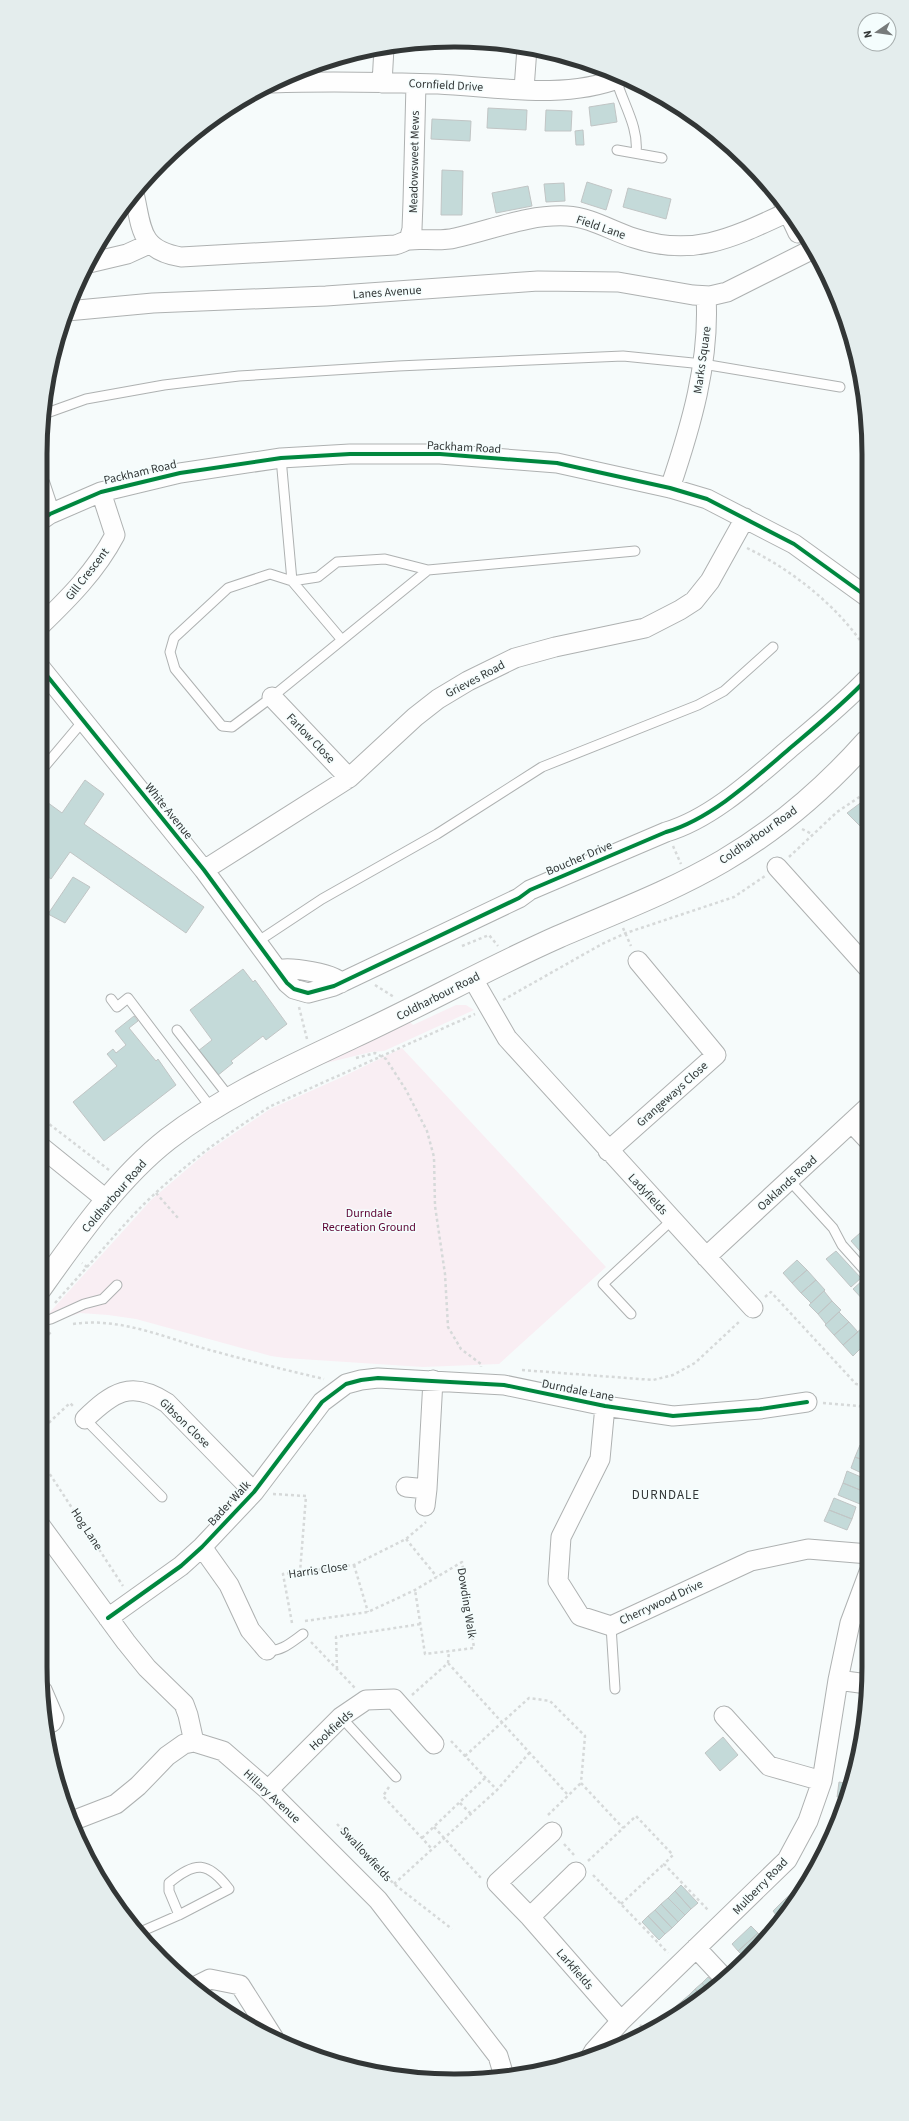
<svg xmlns="http://www.w3.org/2000/svg" width="909" height="2121" font-family="'Source Sans 3',sans-serif">
<style>
.green{fill:#f9eef3}
.building{fill:#c4dad9;stroke:#c1c5c5}
.lines{fill:none;stroke-linecap:round;stroke-linejoin:round}
.service-casing{stroke:#aeb1b1;stroke-width:11}
.minor-casing{stroke:#aeb1b1;stroke-width:21}
.tertiary-casing{stroke:#aeb1b1;stroke-width:24}
.path{stroke:#d6d9d9;stroke-width:2.5;stroke-dasharray:3 3;stroke-linecap:butt}
.service{stroke:#fefefe;stroke-width:9}
.minor{stroke:#fefefe;stroke-width:19}
.tertiary{stroke:#fefefe;stroke-width:22}
.cycleway-casing{stroke:#f4fdfd;stroke-width:6}
.cycleway{stroke:#00873e;stroke-width:4}
.labels{text-anchor:middle;stroke-width:3;stroke-linejoin:round;paint-order:stroke}
.street-label{font-size:12px;fill:#323636;stroke:#f4fdfd}
.park-label{font-size:12px;fill:#5f0434;stroke:#f4fdfd}
.neighbourhood-label{font-size:13px;letter-spacing:1px;fill:#323636;stroke:#f4fdfd}
.rim{fill:none;stroke:#323636;stroke-width:5}
</style>
<rect width="100%" height="100%" fill="#f6fbfb"/>
<path class="green" d="M456,1005H466L474,1010L384,1051L371,1052L322,1064L410,1022L413,1025Z
M402,1048L606,1267L499,1364L423,1367L285,1358L271,1356L136,1319L108,1315L80,1313L47,1324L42,1321L151,1200L207,1152L270,1109L340,1078Z"/>
<path class="building" d="M614,103L617,122L591,126L589,107Z
M488,108L527,110L526,130L487,128Z
M546,110L572,111L571,131H545Z
M432,119L471,121L470,141L431,139Z
M583,130L584,145H576L575,131Z
M442,170L463,171L462,215H441Z
M587,182L612,190L606,210L581,202Z
M564,183L565,201L546,202L544,184Z
M528,186L532,206L496,213L492,193Z
M628,188L671,199L666,219L623,207Z
M85,780L104,794L84,824L204,907L186,933L70,852L51,879L40,871V797L62,813Z
M867,798V829L863,825L861,827L847,813Z
M73,877L90,887L65,923L48,914Z
M243,969L253,982L255,980L287,1024L266,1040L263,1036L231,1061L233,1063L217,1076L198,1051L212,1040L190,1010Z
M134,1016L138,1021L129,1028L156,1061L158,1059L176,1085L104,1141L73,1102L117,1066L107,1054L113,1049L116,1053L126,1045L115,1031Z
M40,1024L49,1031L44,1039L40,1036Z
M860,1233L868,1241V1260L851,1241Z
M836,1251L861,1278L851,1287L826,1259Z
M797,1260L807,1270L792,1283L783,1273Z
M807,1270L816,1280L801,1293L792,1283Z
M816,1280L825,1290L811,1303L801,1293Z
M863,1280L868,1286V1305L853,1289Z
M824,1291L832,1301L818,1314L809,1305Z
M832,1301L841,1310L826,1324L818,1314Z
M839,1312L849,1322L834,1335L825,1325Z
M849,1322L858,1332L843,1345L834,1335Z
M863,1327L868,1333V1341L853,1356L843,1345Z
M860,1445L868,1449V1462L855,1457Z
M855,1457L868,1462V1476L851,1468Z
M847,1471L868,1480L865,1492L843,1483Z
M843,1483L865,1492L860,1504L838,1495Z
M834,1498L856,1507L852,1519L829,1510Z
M829,1510L852,1519L847,1530L824,1521Z
M723,1737L738,1755L720,1771L705,1753Z
M854,1758H858L851,1784H849Z
M839,1782L851,1784L847,1799L837,1797Z
M681,1885L698,1903L691,1909L675,1891Z
M799,1887L802,1890L791,1905L785,1899Z
M675,1891L691,1909L685,1915L668,1898Z
M668,1898L685,1915L678,1922L661,1904Z
M785,1899L791,1905L780,1920L773,1911Z
M661,1904L678,1922L672,1928L655,1910Z
M655,1910L672,1928L665,1934L648,1916Z
M648,1916L665,1934L659,1940L642,1922Z
M751,1926L758,1933L738,1951L732,1944Z
M758,1933L764,1939L744,1957L738,1951Z
M764,1939L765,1941L746,1959L744,1957Z
M708,1977L717,1986L710,1992L702,1983Z
M702,1983L710,1992L703,1998L695,1989Z
M695,1989L703,1998L696,2003L689,1995Z
M689,1995L696,2003L688,2008L682,2001Z
M682,2001L688,2008L681,2013L675,2007Z
M675,2007L681,2013L673,2018L669,2013Z
M669,2013L673,2018L666,2023L662,2019Z"/>
<g class="lines">
<defs>
<path id="service" d="M616,79C623,104 639,127 636,153
M617,150L662,158
M44,414L86,399L164,385L239,376L398,366L623,356L703,364L840,387
M281,458L292,581L342,640
M428,570L272,697L232,727L222,726L175,669L170,652L174,638L228,588L270,574L292,581L318,577L337,562L385,559L428,570L635,551
M40,772L83,721
M257,942L322,899L437,834L542,767L698,705L724,691L773,647
M111,999L117,1007L128,998L212,1109
M177,1030L230,1098
M789,1180L833,1228L842,1245L868,1274
M40,1313L47,1320L51,1319L84,1304L103,1299L117,1285
M631,1314L603,1284L672,1220
M85,1419L162,1497
M611,1626L615,1689
M267,1650C280,1653 293,1641 303,1634
M341,1717L396,1777
M138,1933L179,1915L229,1889C208,1861 195,1861 169,1883V1891L179,1915"/>
<path id="minor" d="M271,83C327,81 383,82 438,84C497,87 564,100 620,78
M382,83L384,48
M524,89L527,48
M134,193C142,228 139,250 181,257L395,245C400,244 404,241 409,240C423,238 439,242 455,238C492,230 528,214 567,216C590,217 612,231 634,238C694,258 734,237 788,212
M783,201L798,233
M409,240L412,229L413,202L416,84
M89,263L127,254L149,244
M67,311L153,303L326,296L538,281L618,282L693,295L710,296L727,292L811,250
M40,484L50,514
M670,488C691,426 710,362 706,296
M40,521L50,514L101,492L180,473L281,458L350,454H440L557,463L670,488L707,499L794,544L866,596
M40,626C69,598 96,571 115,535L101,492
M40,667L204,870L287,983L294,989L308,993L334,986L519,898L530,890L666,832C711,819 754,779 789,749C815,727 842,705 866,680
M272,697L349,778
M777,867L867,967
M204,870L349,778L415,717L438,699L468,681L515,658L555,647L645,628L680,610L694,601L710,581L745,518
M278,970C288,966 337,974 341,983
M473,979L507,1038L753,1308
M852,1123L868,1140
M40,1146L108,1201
M608,1151L716,1055L638,961
M706,1257L867,1108
M605,1406L600,1459L561,1537L558,1581L580,1616L611,1626L751,1561L808,1549L869,1554
M85,1419C112,1393 131,1379 167,1403L254,1492
M406,1487L427,1489L433,1380
M425,1506L427,1489
M40,1525L126,1642L147,1668L184,1704L188,1715L194,1742
M202,1547L229,1585L250,1630L267,1650
M108,1618L181,1566L202,1547L254,1492L322,1402L346,1384L361,1380L378,1378L504,1385L605,1406L673,1416L760,1409L807,1402
M838,1680L867,1684
M42,1690L54,1718L52,1722L46,1725
M724,1716L769,1766L822,1781
M268,1790L341,1717L366,1700L394,1699L434,1744
M72,1821L116,1804L138,1786L167,1756L184,1744L194,1742L223,1751L268,1790L378,1900L498,2056L504,2076
M576,1872L530,1917L621,2021
M530,1917L497,1883L552,1832
M696,1948L725,1979
M194,1987L210,1979L240,1985L273,2037
M590,2058L594,2051L621,2021L787,1860L808,1821L822,1781L838,1680L850,1623L869,1572"/>
<path id="tertiary" d="M40,1289C77,1237 118,1178 168,1139C224,1096 290,1067 353,1037C422,1005 488,968 558,937C613,913 670,892 723,861C776,830 825,788 866,742"/>
</defs>
<use href="#service" class="service-casing"/>
<use href="#minor" class="minor-casing"/>
<use href="#tertiary" class="tertiary-casing"/>
<path class="path" d="M767,185L764,186L768,193
M747,548C792,570 838,606 866,649
M802,829L812,834
M673,846L681,864
M789,857L837,812L867,792
M623,928L631,946
M462,946L489,935L498,946
M375,985L394,997
M503,1000L602,944L626,933L734,897L765,876
M299,1007L307,1039
M356,1058L375,1053L386,1059L406,1090L427,1131L434,1157L435,1206L445,1274L448,1327L461,1349L481,1364V1367
M40,1117L109,1170
M156,1193L178,1218
M87,1267C106,1246 124,1224 144,1204C183,1166 226,1134 271,1106L475,1014
M765,1297L771,1292L856,1384L868,1385
M55,1303L87,1267L82,1263
M73,1324C119,1317 163,1337 206,1349C246,1360 285,1370 324,1379
M40,1343L51,1332
M522,1370L653,1380L673,1375L695,1363L741,1320
M823,1403L859,1406L868,1409
M40,1431L70,1403L74,1407
M40,1459L123,1586
M273,1494L306,1496L300,1572
M406,1539L437,1577
M354,1565L368,1612
M305,1621L368,1612L415,1590L462,1562L474,1648L425,1654L415,1590
M292,1623L283,1574L354,1565L406,1539L426,1522
M311,1642L355,1688
M448,1663L568,1795
M337,1669L336,1637L421,1624
M412,1695L448,1663L449,1651
M451,1741L497,1790L530,1752
M465,1756L529,1698L550,1701L585,1736L581,1783
M581,1783L623,1828
M389,1787L383,1796L432,1849
M460,1803L471,1814
M548,1815L581,1783
M337,1824L394,1884L452,1929
M434,1827L481,1878
M422,1838L485,1778
M564,1844L574,1855
M588,1861L636,1816L673,1855L664,1864L709,1911
M593,1875L668,1953
M394,1884L497,1790
M621,1904L664,1864
M640,2025L647,2032"/>
<use href="#service" class="service"/>
<use href="#minor" class="minor"/>
<use href="#tertiary" class="tertiary"/>
<defs>
<path id="cycleway" d="M40,521L50,514L101,492L180,473L281,458L350,454H440L557,463L670,488L707,499L794,544L866,596
M40,667L204,870L287,983L294,989L308,993L334,986L519,898L530,890L666,832C711,819 754,779 789,749C815,727 842,705 866,680
M108,1618L181,1566L202,1547L254,1492L322,1402L346,1384L361,1380L378,1378L504,1385L605,1406L673,1416L760,1409L807,1402"/>
</defs>
<use href="#cycleway" class="cycleway-casing"/>
<use href="#cycleway" class="cycleway"/>
</g>
<g class="labels">
<g class="street-label">
<text transform="translate(446 85) rotate(3)" y="4">Cornfield Drive</text>
<text transform="translate(414 162) rotate(-89)" y="4">Meadowsweet Mews</text>
<text transform="translate(601 227) rotate(19)" y="4">Field Lane</text>
<text transform="translate(387 292) rotate(-4)" y="4">Lanes Avenue</text>
<text transform="translate(702 360) rotate(-82)" y="4">Marks Square</text>
<text transform="translate(464 447) rotate(3)" y="4">Packham Road</text>
<text transform="translate(140 472) rotate(-13)" y="4">Packham Road</text>
<text transform="translate(87 574) rotate(-52)" y="4">Gill Crescent</text>
<text transform="translate(475 679) rotate(-28)" y="4">Grieves Road</text>
<text transform="translate(311 738) rotate(46)" y="4">Farlow Close</text>
<text transform="translate(169 811) rotate(51)" y="4">White Avenue</text>
<text transform="translate(758 835) rotate(-35)" y="4">Coldharbour Road</text>
<text transform="translate(579 858) rotate(-23)" y="4">Boucher Drive</text>
<text transform="translate(438 996) rotate(-27)" y="4">Coldharbour Road</text>
<text transform="translate(672 1094) rotate(-42)" y="4">Grangeways Close</text>
<text transform="translate(787 1183) rotate(-42)" y="4">Oaklands Road</text>
<text transform="translate(648 1194) rotate(47)" y="4">Ladyfields</text>
<text transform="translate(114 1196) rotate(-49)" y="4">Coldharbour Road</text>
<text transform="translate(578 1390) rotate(11)" y="4">Durndale Lane</text>
<text transform="translate(185 1423) rotate(44)" y="4">Gibson Close</text>
<text transform="translate(229 1503) rotate(-47)" y="4">Bader Walk</text>
<text transform="translate(87 1529) rotate(57)" y="4">Hog Lane</text>
<text transform="translate(318 1570) rotate(-8)" y="4">Harris Close</text>
<text transform="translate(661 1602) rotate(-25)" y="4">Cherrywood Drive</text>
<text transform="translate(467 1603) rotate(81)" y="4">Dowding Walk</text>
<text transform="translate(331 1730) rotate(-42)" y="4">Hookfields</text>
<text transform="translate(272 1796) rotate(43)" y="4">Hillary Avenue</text>
<text transform="translate(366 1854) rotate(47)" y="4">Swallowfields</text>
<text transform="translate(760 1886) rotate(-46)" y="4">Mulberry Road</text>
<text transform="translate(575 1969) rotate(49)" y="4">Larkfields</text>
</g>
<g class="park-label">
<text x="369" y="1217">Durndale<tspan x="369" dy="14">Recreation Ground</tspan></text>
</g>
<g class="neighbourhood-label">
<text x="666" y="1499">DURNDALE</text>
</g>
</g>
<path d="M0 0H909V2121H0ZM454 47H455A407 407 0 0 1 862 454V1667A407 407 0 0 1 455 2074H454A407 407 0 0 1 47 1667V454A407 407 0 0 1 454 47Z" fill="#e4eded" fill-rule="evenodd"/>
<path class="rim" d="M454 47H455A407 407 0 0 1 862 454V1667A407 407 0 0 1 455 2074H454A407 407 0 0 1 47 1667V454A407 407 0 0 1 454 47Z"/>
<g transform="translate(877 32) rotate(257)"><circle r="19" fill="#f4fdfd" stroke="#a6adad"/>
<path d="M0-3L7 15L0 10L-7 15Z" fill="#777b7b"/>
<text y="-6" font-size="11" font-weight="bold" text-anchor="middle" fill="#323636">N</text>
</g>
</svg>
